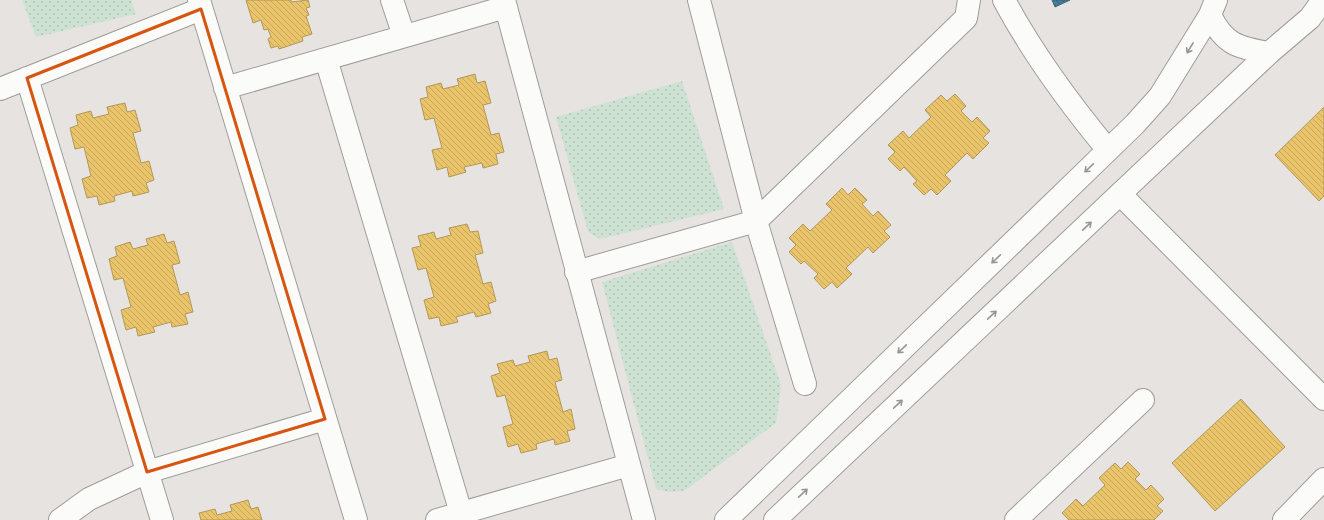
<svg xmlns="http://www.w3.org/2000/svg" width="1324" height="520" font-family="'PT Serif',serif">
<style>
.green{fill:url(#green-dots)}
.homes{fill:url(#homes-back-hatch);stroke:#b29858}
.public{fill:url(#public-back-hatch);stroke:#3f647b}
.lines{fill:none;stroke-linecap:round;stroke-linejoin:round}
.minor-casing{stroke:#9f9d9a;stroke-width:24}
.major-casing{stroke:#9f9d9a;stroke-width:24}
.minor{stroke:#fbfbfa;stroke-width:22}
.major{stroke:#fbfbfa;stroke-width:22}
.oneway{stroke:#969694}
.marked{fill:none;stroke:#d6550f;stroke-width:3;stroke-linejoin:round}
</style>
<defs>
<pattern id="green-dots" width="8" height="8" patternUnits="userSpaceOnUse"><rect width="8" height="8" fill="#cee2d3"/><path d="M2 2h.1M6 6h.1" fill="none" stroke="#b1c2b5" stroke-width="1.8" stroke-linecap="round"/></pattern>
<pattern id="homes-back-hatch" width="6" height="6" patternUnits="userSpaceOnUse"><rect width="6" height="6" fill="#e9c46a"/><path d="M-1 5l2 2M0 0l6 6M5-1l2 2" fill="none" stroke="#c8a95c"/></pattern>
<pattern id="public-back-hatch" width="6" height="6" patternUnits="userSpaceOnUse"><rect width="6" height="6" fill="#457b9d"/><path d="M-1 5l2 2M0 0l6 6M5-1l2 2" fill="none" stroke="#3a6580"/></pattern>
</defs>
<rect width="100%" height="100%" fill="#e6e3e0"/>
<path class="green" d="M22,0H131L136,14L36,37Z
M682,81L724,209L600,239L588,232L556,117Z
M732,242L781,385L776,423L684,491L669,492L656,489L602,282Z"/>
<path class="homes" d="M246,0H291V2L308,0L310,7L306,8L309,15L306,16L312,34L302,37L303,41L279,49L278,46L271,48L268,39L271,37L268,29L264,30L261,20L253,23Z
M475,74L477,83L485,81L491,103L483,105L491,135L499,133L504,152L496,154L498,164L483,168L482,163L464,167L466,172L449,177L447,167L437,170L432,150L442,148L434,118L425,120L420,99L428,97L426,87L441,83L443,89L459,85L457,79Z
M955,94L966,106L961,111L972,122L977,117L990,131L983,138L989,143L973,159L967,153L945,175L951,181L937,195L931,189L924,195L913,184L917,181L904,167L900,171L888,159L895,152L888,145L903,131L909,138L931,117L925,110L941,95L947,101Z
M125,103L127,112L135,110L141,131L133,133L141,163L149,161L154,180L146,183L149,192L133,196L132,191L114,196L115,201L99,205L97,196L87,198L82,179L91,176L84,147L75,149L70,128L78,125L76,115L91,111L93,118L109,114L107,107Z
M1324,107V196L1319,201L1275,155Z
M842,188L848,195L855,188L867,200L862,204L873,216L878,211L891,225L884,231L890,237L873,253L868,247L846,268L852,274L837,288L832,282L824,289L814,278L818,274L804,261L801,264L789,252L796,245L789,238L803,224L810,231L832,210L826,204Z
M467,224L470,232L478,231L483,253L475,255L483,284L491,282L496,301L488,304L491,313L476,317L474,312L456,317L458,322L441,326L439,317L429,319L424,300L434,297L426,268L418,270L412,248L421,246L418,236L434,232L436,239L451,235L449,228Z
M164,234L167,243L174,241L180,263L172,265L180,295L188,292L193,312L185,314L188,324L172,327L171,322L153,327L155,332L138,336L136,327L126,330L121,310L131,307L123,278L114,280L109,259L117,256L115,247L130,242L133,249L148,245L146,239Z
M547,351L549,360L557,358L562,380L555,382L563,412L571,409L575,429L567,431L570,441L555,445L554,439L536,444L537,449L521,453L518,444L508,447L503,427L513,424L505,395L497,397L491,376L500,373L497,364L513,360L515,366L530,362L528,356Z
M1241,399L1285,447L1215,511L1172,463Z
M1128,462L1140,474L1135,479L1146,490L1151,485L1164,499L1157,506L1163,511L1154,520H1069L1062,513L1076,499L1083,506L1105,485L1099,478L1115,463L1121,469Z
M248,500L251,509L258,507L262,520H201L199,513L215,509L217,515L232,511L230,505Z"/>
<path class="public" d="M1052,0H1070L1055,7Z"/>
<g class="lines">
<defs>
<path id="minor" d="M199,0L356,520
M392,0L404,36
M504,0L644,520
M699,0L756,221L805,384
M1004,0C1033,54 1069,103 1108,150
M326,59L461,513
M27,78L162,520
M225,88L506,7
M0,89L201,9
M1120,194L1324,399
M576,272L756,221L966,18L969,0
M60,520L89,499L147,472L325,419
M437,520L629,465
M1016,520L1143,400
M1284,520L1324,479"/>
<path id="major" d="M1216,0L1210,15C1224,44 1238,48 1269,53
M726,520L1135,124L1160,96L1210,15
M775,520L1269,53L1310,18L1323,0"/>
</defs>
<use href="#minor" class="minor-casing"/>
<use href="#major" class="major-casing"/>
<use href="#minor" class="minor"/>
<use href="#major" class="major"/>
</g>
<defs><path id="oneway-shaft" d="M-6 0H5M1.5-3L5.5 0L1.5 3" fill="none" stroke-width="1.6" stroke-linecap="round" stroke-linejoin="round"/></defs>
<g class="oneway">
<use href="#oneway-shaft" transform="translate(1190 48) rotate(121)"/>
<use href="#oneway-shaft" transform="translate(1089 168) rotate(136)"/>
<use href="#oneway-shaft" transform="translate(1087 226) rotate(-43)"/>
<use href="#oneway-shaft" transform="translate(996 259) rotate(136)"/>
<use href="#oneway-shaft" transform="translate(992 315) rotate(-43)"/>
<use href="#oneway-shaft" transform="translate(902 349) rotate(136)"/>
<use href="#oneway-shaft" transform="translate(898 404) rotate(-43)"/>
<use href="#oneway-shaft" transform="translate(803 493) rotate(-43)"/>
</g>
<path class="marked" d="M201,9L325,419L147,472L27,78Z"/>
</svg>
